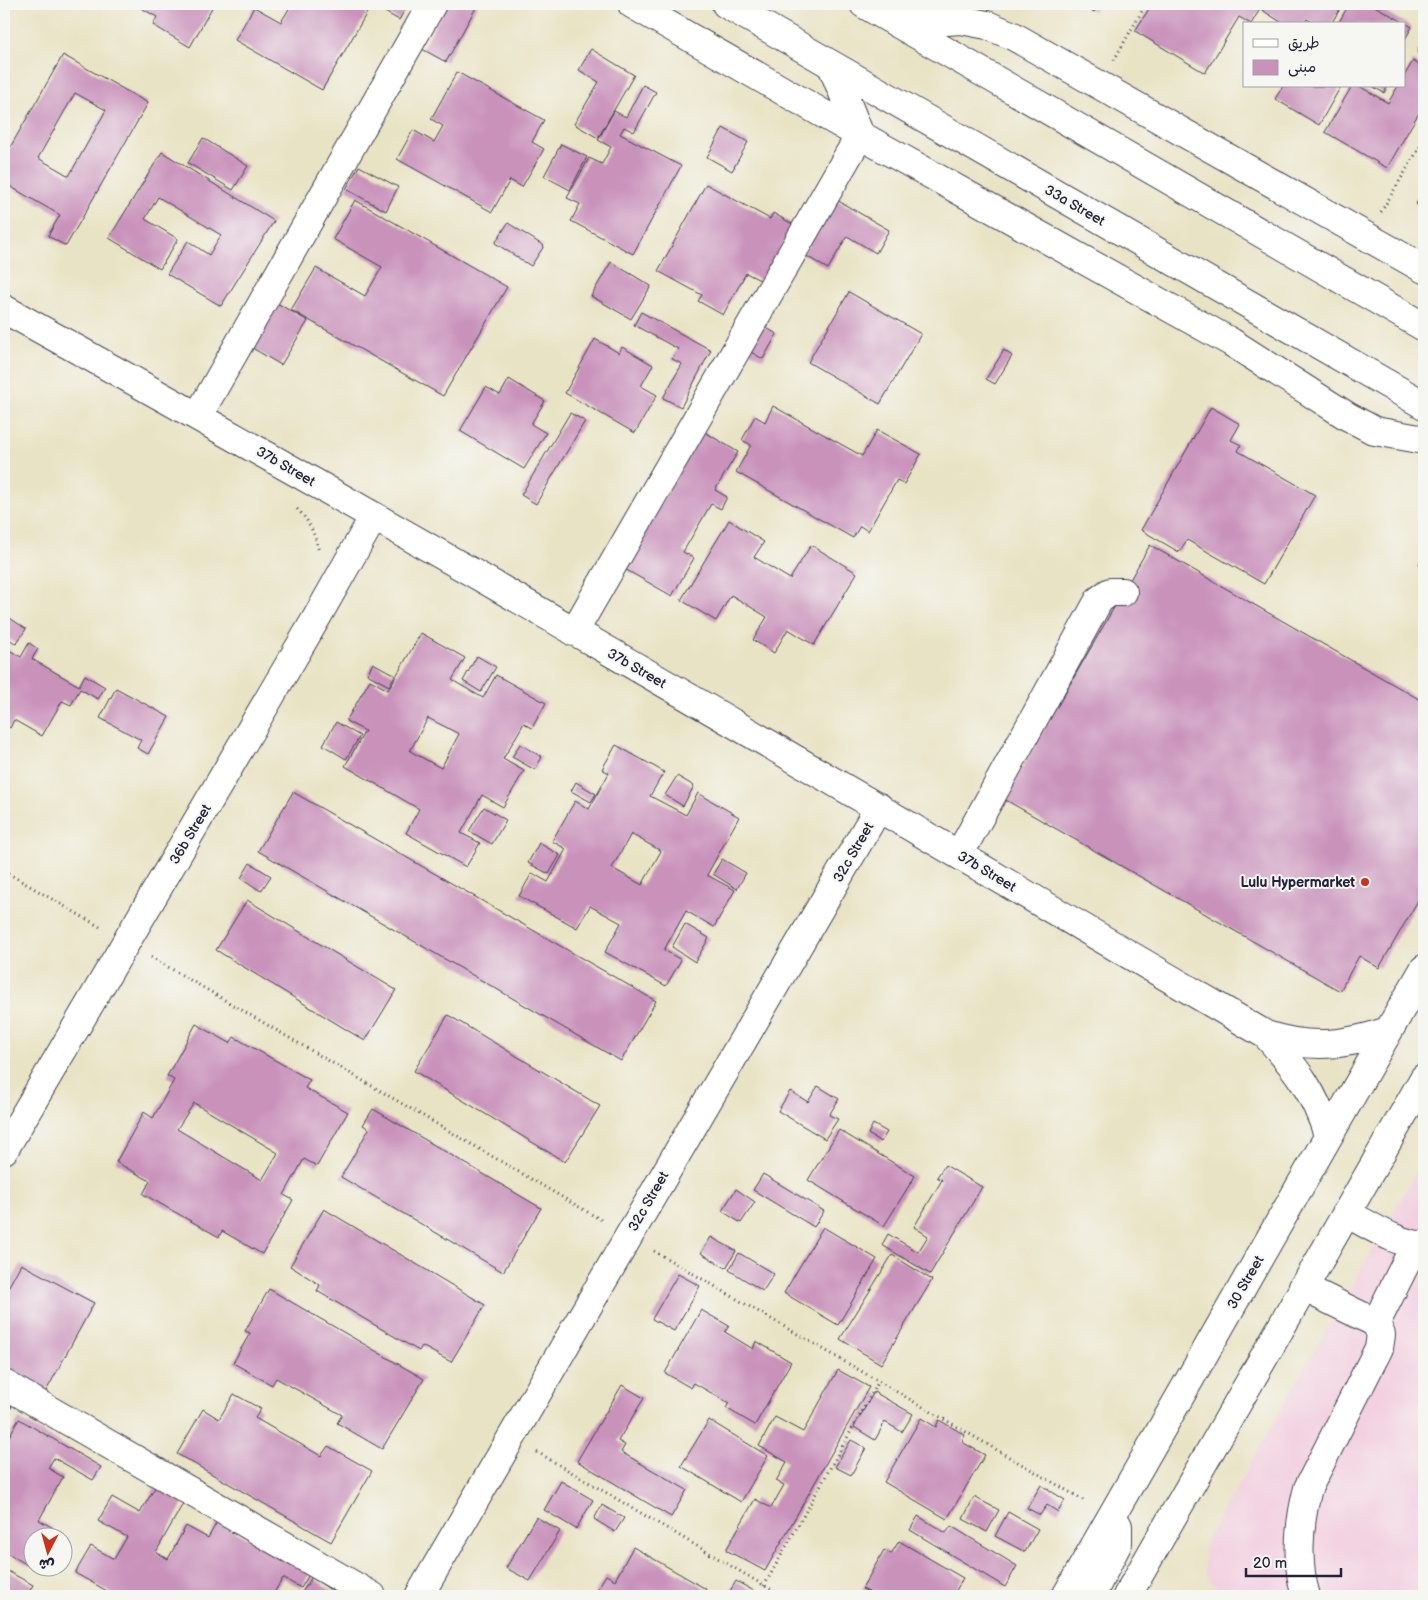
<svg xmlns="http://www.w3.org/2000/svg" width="1428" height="1600" font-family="'Balsamiq Sans','Playpen Sans Arabic',sans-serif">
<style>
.built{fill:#f3cfe0}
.building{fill:#c992bb;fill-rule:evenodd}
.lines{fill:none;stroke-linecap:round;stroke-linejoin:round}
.minor-casing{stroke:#403f50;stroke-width:30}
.path{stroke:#403f50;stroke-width:3;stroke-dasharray:1 4;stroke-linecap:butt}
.minor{stroke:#fff;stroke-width:28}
.poi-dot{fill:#c8321e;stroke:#f6f6f2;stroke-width:2}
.labels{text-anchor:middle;stroke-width:4;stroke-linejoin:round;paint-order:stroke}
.street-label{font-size:14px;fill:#22223b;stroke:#f6f6f2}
.poi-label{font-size:14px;font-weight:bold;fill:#22223b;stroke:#f6f6f2;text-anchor:end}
</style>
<rect width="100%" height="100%" fill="#f6f6f2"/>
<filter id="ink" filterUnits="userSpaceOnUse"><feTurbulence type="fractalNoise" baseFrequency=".02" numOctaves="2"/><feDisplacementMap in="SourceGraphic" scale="10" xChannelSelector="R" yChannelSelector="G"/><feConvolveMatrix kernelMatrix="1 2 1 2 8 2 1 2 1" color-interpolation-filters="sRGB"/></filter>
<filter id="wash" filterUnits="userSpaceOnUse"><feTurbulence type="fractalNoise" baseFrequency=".0096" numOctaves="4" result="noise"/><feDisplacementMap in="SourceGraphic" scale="20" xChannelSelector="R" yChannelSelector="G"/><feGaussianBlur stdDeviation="1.12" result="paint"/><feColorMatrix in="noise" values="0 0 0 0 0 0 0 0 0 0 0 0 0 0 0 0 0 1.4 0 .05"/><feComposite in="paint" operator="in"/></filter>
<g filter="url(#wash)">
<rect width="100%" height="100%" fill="#e9e3c5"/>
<path class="built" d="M1424,1158V1596H1228L1210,1582L1204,1571L1205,1544Z"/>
<g id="blocks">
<path class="building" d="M134,4H214L190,47L153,25L157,17Z
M292,4H372L322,90L235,40L254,7L281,22Z
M377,4H408L399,20L376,7Z
M447,4H478L446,62L422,49Z
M1080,4H1099L1094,12Z
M1152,4H1263L1251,24L1239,17L1205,73L1135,31Z
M1265,4H1343L1331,24H1315L1307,19L1304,24H1284L1262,10Z
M1349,4H1371L1412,27L1404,41V24H1338Z
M1424,42V57L1417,53Z
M591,49L634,75L598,138L574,124L599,82L579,70Z
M63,55L148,103L66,246L48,236L60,215L4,183V158ZM75,93L106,110L69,176L38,158Z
M1413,61L1424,68V104L1387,168L1325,132L1352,86H1359L1388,103L1398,86H1404V76Z
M457,72L544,120L532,142L544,149L522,187L510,180L492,212L397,159L413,130L434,142L443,126L431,119Z
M643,85L656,92L634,132L624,127L620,134L681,166L633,254L571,221L580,204L567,198L589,158L602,164L611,147L598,140L614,111L626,117Z
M1283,86H1341L1319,125L1275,99Z
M1372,86H1388L1384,93Z
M723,128L748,142L732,171L707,157Z
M203,138L248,166L233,190L188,163Z
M561,144L587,157L570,190L544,176Z
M162,152L274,221L221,306L167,274L188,241L209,255L221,235L158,197L145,219L178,239L160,269L109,238Z
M359,166L398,187L386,211L346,189Z
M706,184L770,219L773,213L794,225L762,281L746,273L723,315L698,301L702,295L658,271Z
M1424,190V209L1416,204Z
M835,199L889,230L876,253L847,236L828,269L803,254Z
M355,200L507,287L443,396L291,310L316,268L365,296L382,267L333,239Z
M508,223L544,246L531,266L495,243Z
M611,262L651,286L631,319L591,296Z
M849,292L921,334L880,404L808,362Z
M275,302L308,321L281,365L249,346Z
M641,312L711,350L681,407L663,398L682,364L672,359L678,349L634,325Z
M763,326L777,334L763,359L749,351Z
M595,339L619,353L622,347L653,365L641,386L657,395L635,433L565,393Z
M1004,350L1012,356L995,384L986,379Z
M509,379L545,401L531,424L546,433L524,469L460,431L486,387L500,395Z
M773,406L862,456L877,430L921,454L904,484L897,480L868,531L860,526L853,538L736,472L751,445L742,440L755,416L765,422Z
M1211,407L1240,424L1231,440L1241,445L1238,451L1315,495L1264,584L1187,540L1179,552L1141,530Z
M570,413L585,421L536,504L521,495Z
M703,431L738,452L715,490L727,497L721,509L711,504L683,552L694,558L672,596L623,568Z
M729,520L764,542L754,557L790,579L811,545L857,573L814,645L788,629L774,653L753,640L767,617L731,595L716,621L681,600Z
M1150,545L1424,702V890L1379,968L1359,956L1340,991L1004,799Z
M1424,554V567L1419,564Z
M4,614L26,629L16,644L4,635Z
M421,633L465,658L452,680L483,698L496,675L546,703L532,728L524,723L503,759L524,771L503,807L482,795L461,833L480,843L466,867L406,833L419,809L345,766L365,731L346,721L370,680L388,690ZM428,718L459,734L441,768L410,751Z
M29,643L38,649L32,659L79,686L85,675L105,687L98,699L80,689L71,705L62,701L42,736L14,720L10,728L4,725V647L21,657Z
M477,656L496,667L481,692L463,681Z
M373,663L395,675L389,686L367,674Z
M116,688L169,717L148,754L137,748L141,740L100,718Z
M336,722L360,736L346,759L323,745Z
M520,744L542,757L535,770L512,757Z
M616,745L664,772L650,796L686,815L698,793L739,817L707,875L735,890L714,927L686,911L664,950L681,960L666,986L605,952L621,923L590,906L577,928L519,896L532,873L548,882L566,849L552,841L575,801L589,809L609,773L602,769ZM631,834L661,851L642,885L612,868Z
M677,776L694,786L683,806L665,795Z
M576,782L596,794L591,802L571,791Z
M293,792L656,1001L621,1061L258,851Z
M484,807L506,820L492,844L469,831Z
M539,843L560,855L549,874L528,863Z
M722,859L746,873L737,889L713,874Z
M250,863L271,876L261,891L241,878Z
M247,900L396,990L365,1041L216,950Z
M685,924L709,938L695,962L672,947Z
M448,1015L600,1106L565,1162L414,1071Z
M196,1024L230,1043L234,1037L310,1080L305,1088L348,1112L317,1166L304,1159L284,1195L293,1200L262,1254L222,1231L219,1237L143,1194L150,1181L116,1162L144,1112L153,1118L174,1080L167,1076ZM194,1103L278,1153L262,1180L177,1129Z
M818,1086L839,1099L829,1115L838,1119L825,1139L778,1111L790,1091L808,1102Z
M373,1109L541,1208L503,1272L341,1177L369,1129L363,1125Z
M873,1124L887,1132L881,1142L868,1134Z
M839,1130L915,1176L884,1226L808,1180Z
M945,1165L982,1187L930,1274L882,1245L888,1234L918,1252L928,1236L914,1227L942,1180L937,1177Z
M763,1174L824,1211L814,1227L753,1190Z
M736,1189L755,1202L741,1223L722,1211Z
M324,1209L485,1305L451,1362L422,1346L419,1351L317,1291L320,1285L290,1266Z
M823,1227L877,1259L838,1325L784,1293Z
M711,1237L736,1251L726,1268L701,1253Z
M739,1253L774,1274L763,1291L729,1270Z
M892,1255L932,1280L881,1364L840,1339Z
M21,1264L94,1303L44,1395L4,1373V1295Z
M678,1274L700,1286L674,1331L652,1319Z
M269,1289L424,1379L382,1449L337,1423L342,1415L276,1378L272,1385L233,1363L250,1333L245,1331Z
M701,1310L729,1326L725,1332L753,1349L756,1341L791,1362L755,1425L726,1408L729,1403L694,1383L691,1388L665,1373Z
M838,1370L869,1387L765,1571L726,1550L755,1499L771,1508L784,1485L776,1481L787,1462L759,1446L775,1417L803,1432Z
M622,1385L644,1398L618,1441L625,1445L621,1452L687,1490L671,1517L577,1461Z
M874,1392L913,1414L902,1432L885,1422L875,1440L854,1427Z
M234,1394L261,1409L255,1418L321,1456L328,1446L372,1471L331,1542L177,1454L203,1409L219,1419Z
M4,1402L12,1406L4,1422Z
M921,1418L936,1427L939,1420L965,1435L962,1442L985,1455L947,1519L884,1482Z
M19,1419L101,1467L93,1480L54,1458L48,1468L63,1477L39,1520L53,1528L48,1538H32V1564L31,1567L4,1551V1445Z
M709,1420L768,1456L741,1502L681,1466Z
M851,1440L866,1448L851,1475L835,1467Z
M561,1481L593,1500L576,1529L544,1510Z
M157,1484L185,1500L156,1552L168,1559L186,1526L208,1538L217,1522L310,1573L301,1588L283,1578L272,1596H116L75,1573L91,1546L114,1559L127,1537L98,1521L112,1497L140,1513Z
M1041,1485L1065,1500L1058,1512L1047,1505L1040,1515L1027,1508Z
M974,1497L999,1510L987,1532L963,1519Z
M602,1505L624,1518L615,1532L594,1519Z
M1008,1512L1038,1529L1025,1552L995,1536Z
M918,1516L946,1533L951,1526L1017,1566L1005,1587L910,1530Z
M536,1517L560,1531L530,1581L506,1568Z
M899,1541L963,1578L953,1596H867L869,1592L862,1589L884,1550L891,1554Z
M633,1547L706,1589L702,1596H593L606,1575L615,1580Z
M4,1569L33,1585L27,1596H4Z
M312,1577L335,1593L332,1596H294L297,1592L301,1594Z
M736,1581L763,1596H727Z"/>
</g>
</g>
<g filter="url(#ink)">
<use href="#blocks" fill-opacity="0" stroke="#403f50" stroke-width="1"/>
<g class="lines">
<defs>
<path id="minor" d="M632,4L860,135L1231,342L1347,416L1375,431L1419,439L1424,438
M726,4L1424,405
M864,4L1424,327
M901,24L961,20L987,25L1013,36L1424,269
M4,309C429,543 847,789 1266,1035C1309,1049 1345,1046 1388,1031
M198,416L432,4
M574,632L860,135L832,66
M959,855L1099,600L1110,592H1123
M1266,1035C1297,1069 1314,1091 1328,1135
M4,1150L317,617L374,516
M1346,1213C1368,1224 1400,1246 1424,1245
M1303,1287L1376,1323L1381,1335L1379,1348L1308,1488C1299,1523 1295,1560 1306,1596
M1376,1323L1415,1245
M4,1384L372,1596
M419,1596L879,807
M1066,1596L1424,969
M1091,1596L1118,1543V1526L1112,1516
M1127,1596L1424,1078"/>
</defs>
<use href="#minor" class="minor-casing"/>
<path class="path" d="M1114,60L1146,4
M1381,212L1424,140
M297,509C310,521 315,535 319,552
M4,871L100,927
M151,957L603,1221
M654,1251L1085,1501
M537,1452L782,1596
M764,1586L879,1381"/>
<use href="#minor" class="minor"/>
</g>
</g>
<circle class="poi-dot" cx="1365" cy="882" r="5"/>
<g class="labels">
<g class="street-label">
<text transform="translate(1075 205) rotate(30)" y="5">33a Street</text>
<text transform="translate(286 466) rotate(30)" y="5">37b Street</text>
<text transform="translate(637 668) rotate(30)" y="5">37b Street</text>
<text transform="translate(190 834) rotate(-59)" y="5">36b Street</text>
<text transform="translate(853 852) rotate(-60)" y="5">32c Street</text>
<text transform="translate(987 871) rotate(31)" y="5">37b Street</text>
<text transform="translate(648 1201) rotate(-60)" y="5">32c Street</text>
<text transform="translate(1245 1282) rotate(-60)" y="5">30 Street</text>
</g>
<g class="poi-label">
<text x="1355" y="887">Lulu Hypermarket</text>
</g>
</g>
<rect width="1428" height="1600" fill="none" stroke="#f6f6f2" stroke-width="20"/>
<rect x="1243" y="22" width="162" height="65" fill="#f6f6f2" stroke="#a1a1a9"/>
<rect x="1253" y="39" width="25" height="8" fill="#ffffff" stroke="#a1a1a9"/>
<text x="1288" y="48" font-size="15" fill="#22223b">طريق</text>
<rect x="1253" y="60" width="25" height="15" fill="#c992bb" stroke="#a1a1a9"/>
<text x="1288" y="72" font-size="15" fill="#22223b">مبنى</text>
<g transform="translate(48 1552) rotate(186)"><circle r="24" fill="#f6f6f2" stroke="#a1a1a9"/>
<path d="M0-4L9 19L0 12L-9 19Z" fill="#c8321e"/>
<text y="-8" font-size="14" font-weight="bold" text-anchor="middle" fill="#22223b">ش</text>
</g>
<path d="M1246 1568v8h95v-8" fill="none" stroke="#22223b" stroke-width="2.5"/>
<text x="1253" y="1568" font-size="15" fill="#22223b" stroke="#f6f6f2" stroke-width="4" paint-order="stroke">20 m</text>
</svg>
